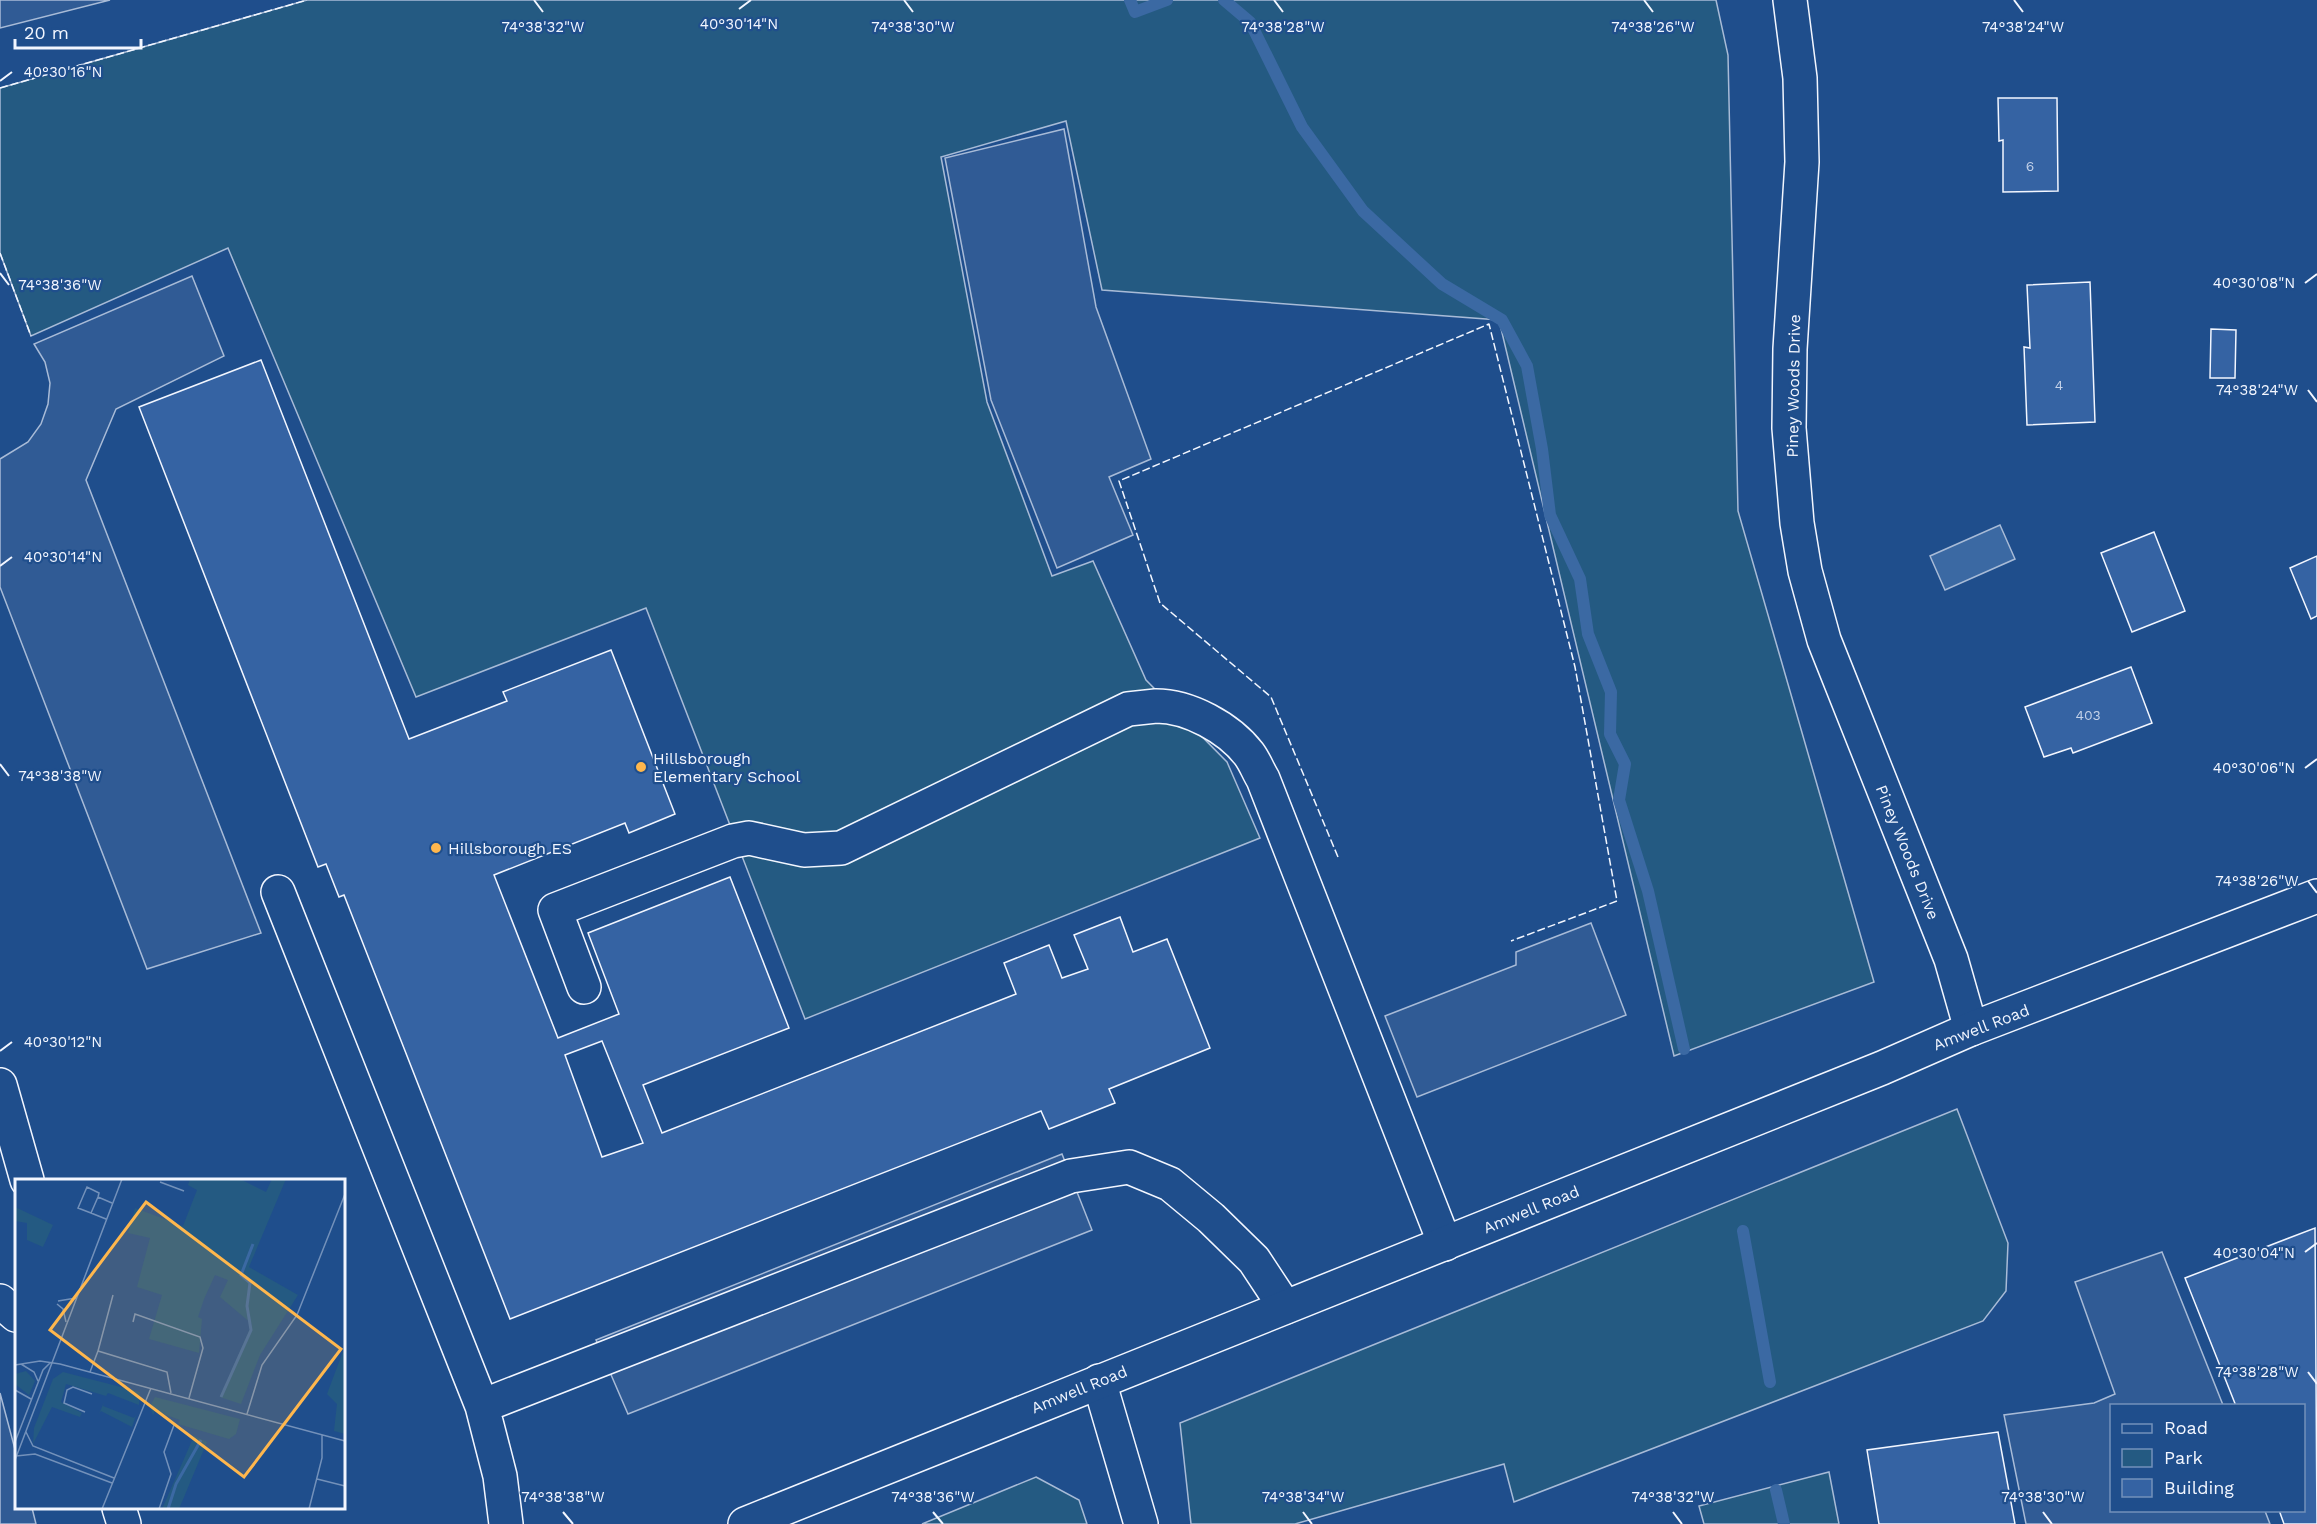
<svg xmlns="http://www.w3.org/2000/svg" width="2317" height="1524" font-family="'Work Sans',sans-serif">
<style>
.green{fill:#245a82;stroke:#a8bbd7;stroke-width:1.5}
.parking{fill:#305b95;stroke:#a8bbd7;stroke-width:1.5}
.water{fill:#3b69a3;stroke:#a8bbd7;stroke-width:1.5}
.lines{fill:none;stroke-linecap:round;stroke-linejoin:round}
.stream{stroke:#3b69a3;stroke-width:12}
.building{fill:#3563a3;stroke:#f2f6ff;stroke-width:1.5;fill-rule:evenodd}
.minor-casing{stroke:#f2f6ff;stroke-width:36}
.major-casing{stroke:#f2f6ff;stroke-width:36}
.minor{stroke:#1f4e8c;stroke-width:33}
.major{stroke:#1f4e8c;stroke-width:33}
.fence{stroke:#f2f6ff;stroke-width:1.5;stroke-dasharray:8 3;stroke-linecap:butt}
.ticks{fill:none;stroke:#f2f6ff;stroke-width:2}
.poi-dot{fill:#ffb74d;stroke:#1f4e8c;stroke-width:2}
.labels{text-anchor:middle;stroke-width:4.5;stroke-linejoin:round;paint-order:stroke}
.number-label{font-size:14px;fill:#c3d1e8}
.street-label{font-size:16px;fill:#f2f6ff;stroke:#1f4e8c}
.poi-label{font-size:16px;fill:#f2f6ff;stroke:#1f4e8c;text-anchor:start}
.inset-river{fill:none;stroke:#3b69a3;stroke-width:3}
.inset-road{fill:none;stroke:#7391ba;stroke-width:1.5}
.view{fill:#ffb74d;fill-opacity:0.15;stroke:#ffb74d;stroke-width:3}
.inset-edge{fill:none;stroke:#f2f6ff;stroke-width:3}
.ticks-label{font-size:15px;text-anchor:middle;fill:#f2f6ff;stroke:#1f4e8c;stroke-width:4.5;stroke-linejoin:round;paint-order:stroke}
</style>
<rect width="100%" height="100%" fill="#1f4e8c"/>
<path class="green" d="M307,0H1716L1728,55L1738,511L1874,982L1674,1056L1499,320L1102,290L1066,121L941,157L987,402L1052,576L1093,561L1146,680L1227,762L1260,838L805,1019L646,608L416,697L228,248L31,336L0,253V88Z
M1957,1109L2008,1243L2006,1291L1983,1321L1514,1502L1504,1464L1295,1524H1191L1180,1423Z
M1829,1472L1839,1524H1704L1699,1506Z
M1036,1477L1079,1500L1087,1524H922Z"/>
<path class="parking" d="M0,0H110L0,28Z
M1064,129L1096,307L1151,459L1109,477L1133,535L1057,568L991,400L945,158Z
M192,276L224,356L116,409L86,480L261,933L147,969L0,587V459L28,442L41,424L48,404L50,383L45,362L34,344Z
M1591,923L1626,1015L1417,1097L1385,1016L1516,965V952Z
M1062,1154L1092,1230L628,1414L596,1340Z
M2162,1252L2223,1405L2112,1406V1510L2265,1511L2270,1524H2026L2004,1415L2094,1403L2115,1394L2075,1282Z
M0,1393L16,1453V1508H32L36,1524H0Z"/>
<path class="water" d="M2000,525L2015,559L1945,590L1930,556Z"/>
<g class="lines">
<path class="stream" d="M1130,0L1135,12L1167,0
M1224,0L1250,22L1302,127L1363,211L1442,284L1502,320L1527,366L1542,449L1550,515L1580,579L1588,634L1611,692L1610,734L1625,764L1619,800L1648,891L1684,1049
M1743,1231L1770,1382
M1776,1490L1784,1524"/>
</g>
<path class="building" d="M1998,98H2057L2058,191L2003,192V140L1999,141Z
M2090,282L2095,422L2027,425L2024,347L2030,348L2027,285Z
M2211,329L2236,330L2235,378H2210Z
M261,360L409,739L507,701L503,692L611,650L675,814L629,833L625,823L494,875L558,1038L619,1014L588,933L730,877L789,1028L643,1085L662,1133L1016,994L1004,963L1049,945L1062,978L1088,969L1074,935L1120,917L1133,952L1167,939L1210,1048L1109,1089L1115,1103L1049,1129L1041,1111L510,1319L344,895L339,897L326,864L318,867L139,407ZM602,1041L643,1143L602,1157L565,1055Z
M2154,532L2185,611L2132,632L2101,553Z
M2317,556V616L2311,619L2290,568Z
M2131,667L2152,723L2073,753L2071,748L2044,757L2025,707Z
M2315,1228L2317,1524H2284L2279,1510H2304V1406H2236L2185,1278Z
M1998,1432L2015,1524H1879L1867,1450Z"/>
<g class="lines">
<defs>
<path id="minor" d="M1790,0L1800,78L1802,162L1790,349L1789,428L1797,523L1805,571L1824,640L1951,959L1971,1029
M278,892L482,1406
M584,987L555,910L733,841L749,838L804,850L841,848L1128,709C1137,708 1147,707 1156,706C1189,706 1229,728 1249,754C1255,762 1258,771 1263,779L1445,1244
M0,1301L16,1315
M1099,1381L1141,1524
M506,1524L500,1476L482,1406L1071,1176L1129,1167L1170,1184L1211,1218L1254,1260L1285,1307"/>
<path id="major" d="M0,1085L27,1180
M119,1508L124,1524
M745,1524L1882,1068L1971,1029L2317,896"/>
</defs>
<use href="#minor" class="minor-casing"/>
<use href="#major" class="major-casing"/>
<use href="#minor" class="minor"/>
<use href="#major" class="major"/>
<path class="fence" d="M0,88L307,0
M0,253L31,336
M1338,857L1271,697L1160,603L1119,481L1489,324L1575,667L1617,901L1511,941"/>
</g>
<path class="ticks" d="M534,0L543,12M904,0L913,12M1274,0L1283,12M1644,0L1653,12M2014,0L2023,12M739,9L751,0M0,81L12,72M0,273L9,285M2305,283L2317,274M2308,390L2317,402M0,566L12,557M0,764L9,776M2305,768L2317,759M2308,881L2317,893M0,1051L12,1042M2305,1252L2317,1243M2308,1372L2317,1384M563,1512L573,1524M933,1512L943,1524M1303,1512L1312,1524M1673,1512L1682,1524M2043,1512L2052,1524"/>
<g class="poi-dot">
<circle cx="641" cy="767" r="6"/>
<circle cx="436" cy="848" r="6"/>
</g>
<g class="labels">
<g class="number-label">
<text x="2030" y="171">6</text>
<text x="2059" y="390">4</text>
<text x="2088" y="720">403</text>
</g>
<g class="street-label">
<text transform="translate(1793 386) rotate(-89)" y="6">Piney Woods Drive</text>
<text transform="translate(1908 852) rotate(68)" y="6">Piney Woods Drive</text>
<text transform="translate(1981 1027) rotate(-21)" y="6">Amwell Road</text>
<text transform="translate(1531 1209) rotate(-22)" y="6">Amwell Road</text>
<text transform="translate(1079 1389) rotate(-22)" y="6">Amwell Road</text>
</g>
<g class="poi-label">
<text x="653" y="764">Hillsborough<tspan x="653" dy="18">Elementary School</tspan></text>
<text x="448" y="854">Hillsborough ES</text>
</g>
</g>
<g transform="translate(15 1179)">
<rect width="330" height="330" fill="#1f4e8c"/>
<path d="M175,0H225L251,13L257,0H271L234,88L283,116L245,176L226,225L205,218L237,145L205,118L213,101L200,96L189,120L183,138L187,140L184,174L134,160L147,116L122,108L135,59L113,54L120,29L168,47L182,11L173,6ZM0,28L38,46L28,68L12,61V44L0,42ZM330,167V255L319,252L322,225L312,215ZM11,192L20,202L14,216L0,205V195ZM48,193L125,213L124,226L93,214L91,217L51,205L46,223L67,234L65,238L37,228L18,265L19,249L38,200ZM140,218L225,240L221,255L214,260L163,245L165,241L140,232L138,236L135,227ZM89,223L88,227L119,239L121,236L117,248L86,232L84,235ZM179,257L192,263L164,330H147Z" fill="#245a82"/>
<path class="inset-river" d="M206,218L236,151L232,127L235,104L226,96L238,65M153,330L161,305L186,261"/>
<path class="inset-road" d="M145,3L169,12M76,34L63,29L72,8L84,14L83,18M91,40L76,34L83,18L97,24M43,122L61,119M42,125L48,130L51,143M118,143L120,135L185,158L188,169L174,219M83,172L98,116M6,185L19,193L23,202M0,186L25,182L45,185L330,262M75,193L83,172L152,193L156,214M0,211L16,220M70,233L49,224L52,211L58,208L77,215M232,235L247,186L282,136L330,15M11,253L18,267L99,299M0,263L28,191L35,184M1,277L20,275L97,304M0,281L107,0M302,300L330,307M87,330L136,209M144,330L156,295L149,273L159,246M294,330L307,279V256"/>
<path class="view" d="M131,23L326,170L229,298L35,151Z"/>
<rect width="330" height="330" class="inset-edge"/>
</g>
<g class="ticks-label">
<text x="739" y="29">40°30'14"N</text>
<text x="543" y="32">74°38'32"W</text>
<text x="913" y="32">74°38'30"W</text>
<text x="1283" y="32">74°38'28"W</text>
<text x="1653" y="32">74°38'26"W</text>
<text x="2023" y="32">74°38'24"W</text>
<text x="63" y="77">40°30'16"N</text>
<text x="2254" y="288">40°30'08"N</text>
<text x="60" y="290">74°38'36"W</text>
<text x="2257" y="395">74°38'24"W</text>
<text x="63" y="562">40°30'14"N</text>
<text x="2254" y="773">40°30'06"N</text>
<text x="60" y="781">74°38'38"W</text>
<text x="2257" y="886">74°38'26"W</text>
<text x="63" y="1047">40°30'12"N</text>
<text x="2254" y="1258">40°30'04"N</text>
<text x="2257" y="1377">74°38'28"W</text>
<text x="563" y="1502">74°38'38"W</text>
<text x="933" y="1502">74°38'36"W</text>
<text x="1303" y="1502">74°38'34"W</text>
<text x="1673" y="1502">74°38'32"W</text>
<text x="2043" y="1502">74°38'30"W</text>
</g>
<rect x="2110" y="1404" width="195" height="108" fill="#1f4e8c" stroke="#7391ba" stroke-width="1.5"/>
<rect x="2122" y="1424" width="30" height="9" fill="#1f4e8c" stroke="#7391ba" stroke-width="1.5"/>
<text x="2164" y="1434" font-size="18" fill="#f2f6ff">Road</text>
<rect x="2122" y="1449" width="30" height="18" fill="#245a82" stroke="#7391ba" stroke-width="1.5"/>
<text x="2164" y="1464" font-size="18" fill="#f2f6ff">Park</text>
<rect x="2122" y="1479" width="30" height="18" fill="#3563a3" stroke="#7391ba" stroke-width="1.5"/>
<text x="2164" y="1494" font-size="18" fill="#f2f6ff">Building</text>
<path d="M15 39v9h126v-9" fill="none" stroke="#f2f6ff" stroke-width="3"/>
<text x="24" y="39" font-size="18" fill="#f2f6ff" stroke="#1f4e8c" stroke-width="4.5" paint-order="stroke">20 m</text>
</svg>
